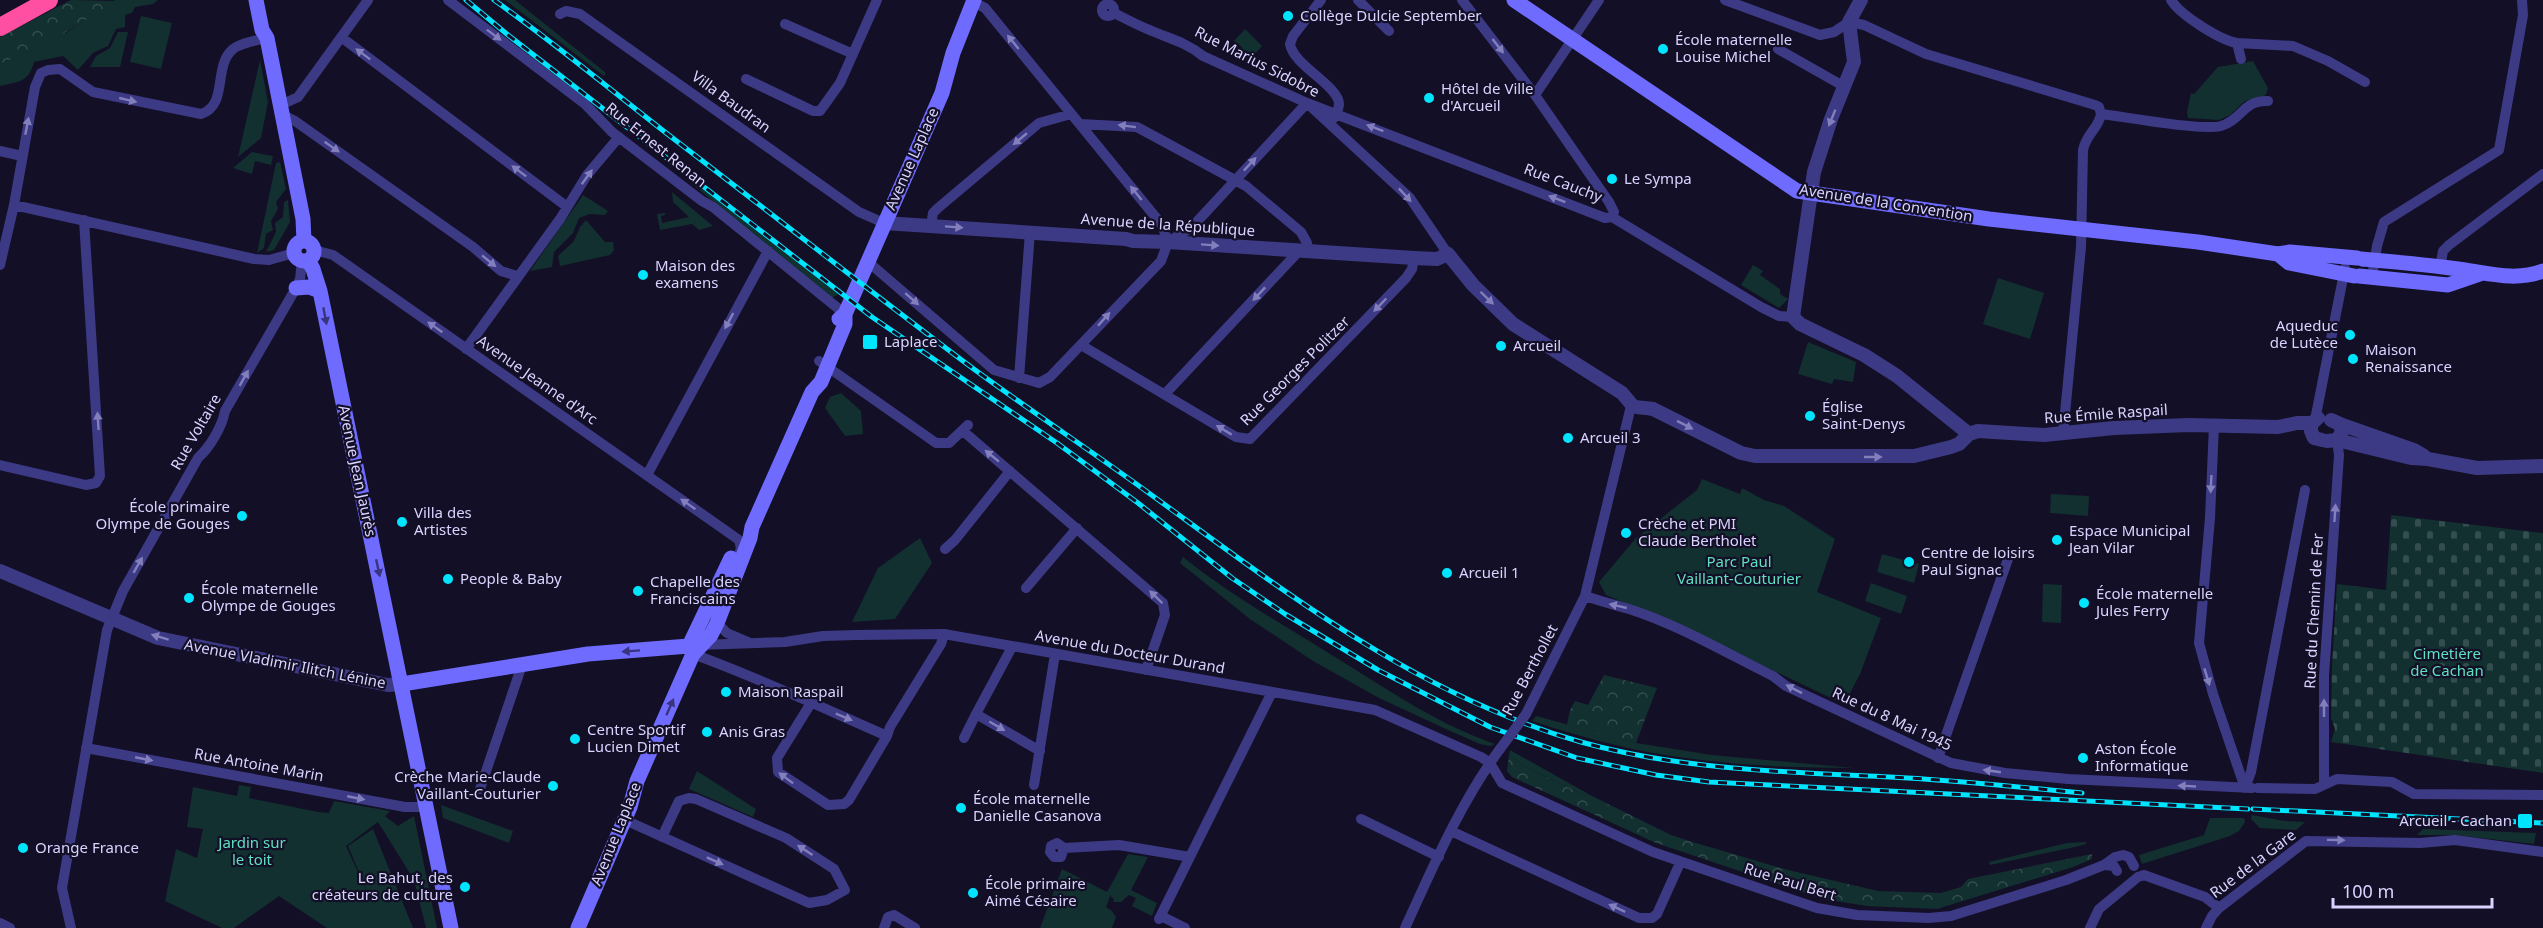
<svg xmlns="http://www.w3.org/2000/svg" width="2543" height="928" font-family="'Noto Sans',sans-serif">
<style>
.green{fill:#12302f}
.forest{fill:url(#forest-crowns)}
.cemetery{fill:url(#cemetery-stones)}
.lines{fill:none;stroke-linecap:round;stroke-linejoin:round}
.minor{stroke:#3d3a85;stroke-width:10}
.tertiary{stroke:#3d3a85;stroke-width:14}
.secondary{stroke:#6f6bff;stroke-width:15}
.motorway{stroke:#ff4fa3;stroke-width:18}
.rail-casing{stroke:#00e5ff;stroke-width:5}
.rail{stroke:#130f26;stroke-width:3;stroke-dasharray:9;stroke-linecap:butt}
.minor-bridge{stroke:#3d3a85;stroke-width:10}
.oneway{fill:#837fbc}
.oneway2{fill:#38347d}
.poi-dot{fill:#00e5ff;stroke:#130f26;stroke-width:2}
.labels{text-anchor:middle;stroke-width:4.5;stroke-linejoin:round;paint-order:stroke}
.poi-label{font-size:15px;fill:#d9d4ff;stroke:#130f26;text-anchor:start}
.street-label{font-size:15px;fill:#d9d4ff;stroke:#130f26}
.park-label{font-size:15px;fill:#5fe0c0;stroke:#130f26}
</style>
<defs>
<pattern id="forest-crowns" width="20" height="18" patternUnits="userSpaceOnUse" patternTransform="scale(1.5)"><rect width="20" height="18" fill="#12302f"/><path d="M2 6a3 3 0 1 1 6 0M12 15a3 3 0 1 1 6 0" fill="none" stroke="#344d4e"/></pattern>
<pattern id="cemetery-stones" width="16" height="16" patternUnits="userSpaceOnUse" patternTransform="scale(1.5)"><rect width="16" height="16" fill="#12302f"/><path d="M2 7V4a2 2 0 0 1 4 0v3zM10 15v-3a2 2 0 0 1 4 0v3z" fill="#344d4e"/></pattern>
</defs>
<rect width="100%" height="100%" fill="#130f26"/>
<path class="green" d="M115,0H158L153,4L135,7L132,13L125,15V27L116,29L108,46L93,53L78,70L63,56L34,62C28,83 20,81 0,86V64L67,32Z
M505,0H515L606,73L604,76Z
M141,16L172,23L161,69L130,62Z
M1245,29L1262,46L1247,63L1237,54L1242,47L1234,41Z
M118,32H128L120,67H90L96,56L110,48Z
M260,60L268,102L261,138L238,157Z
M2253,61L2268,88L2266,95L2245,101L2230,115L2219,120L2188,118L2187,112L2191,93L2194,94L2218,67Z
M252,152L273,156L271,165L255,161L252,174L233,168Z
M280,162L286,189L276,202L278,209L271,221L273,230L266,234L264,248L257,253L276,163Z
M691,180L838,294L831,299L691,183Z
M672,192L713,226L699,230L692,224L660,230L657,214L665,213V215L661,216L662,223L689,217L673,202Z
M583,195L608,211L605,215L590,214L579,218L573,233L554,252L552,267L530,271Z
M288,200L290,222L274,250L266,252L276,232L275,223L283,217L284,202Z
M586,220L605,242H613L614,250L610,255L560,266L558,256L574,241L580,227Z
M1753,265L1763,271L1760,275L1780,289V294L1788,299L1779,308L1741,285Z
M1998,278L2044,293L2030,339L1983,324Z
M1808,342L1856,362L1853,382L1834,379L1832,384L1798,374Z
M841,393L861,411L863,434L845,436L825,408L830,397Z
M1702,479L1740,494L1742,488L1764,500L1784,506L1835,539L1817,592L1881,618L1860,674L1848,697L1837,701L1684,628L1606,595L1599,582L1636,538L1697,490Z
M2051,494L2089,496L2088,516L2050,513Z
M920,538L932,563L895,619L852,622L878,568Z
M1882,554L1919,564L1914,583L1877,572Z
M1183,557C1230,595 1284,625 1335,657C1387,689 1437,724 1495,744L1490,746L1480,744L1448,730L1379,698L1313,661L1250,619L1180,563Z
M1871,583L1907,596L1901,614L1865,601Z
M2043,584L2062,585L2061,623L2042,622Z
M1536,716L1636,743L1712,755L1854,768C1791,768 1727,765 1665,755C1620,748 1575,735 1532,721Z
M1510,750L1592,796H1587L1525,767L1509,755Z
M697,771L756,809L753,817L689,789Z
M239,785L251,787L249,798L318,812L329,813L334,801L390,811L385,816L398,826L414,816L437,928H426L414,880L378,822L346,846L369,896L348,846L373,829L413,928H327L279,896L234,928H222L165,901L176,849L197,858L203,829L187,827L193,787L237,796Z
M441,805L513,831L509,843L443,818Z
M2252,815L2285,821L2305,822L2296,830L2260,828L2251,819Z
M2210,818H2244L2245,822L2239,831L2230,836L2142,864L2139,855L2204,835Z
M2423,829L2536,833L2534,844L2455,835H2417Z
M2086,842V844L2075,847L1990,865L1989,862L2067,843Z
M1128,854L1148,857L1131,890L1157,903L1152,916L1132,906L1136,898L1129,895L1121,902H1113L1114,899L1111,897V894L1106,907L1112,911L1116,917L1112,928H1040L1062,869L1107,892Z"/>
<path class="forest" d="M71,0L116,1L53,40L0,64V37Z
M1604,675L1657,688L1636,743L1567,725L1570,710L1575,701L1588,705Z
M1509,755L1525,767L1587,796H1592L1671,835L1689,841L1788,870L1878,891L1941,893L1961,887L1968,879L2092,854V859L2073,867L1937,909L1867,906L1823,899L1656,843L1512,777L1507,771Z"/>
<path class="cemetery" d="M2391,515L2543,533V773L2331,742L2335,729L2331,718L2332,666L2337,584L2386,590Z"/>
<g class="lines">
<path class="minor" d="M448,0L585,104L612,132L702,201L713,207L845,314
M1321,0L1293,36L1290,44C1293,65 1339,86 1339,104C1339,109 1336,113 1334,118
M1358,0L1389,31
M1462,0L1535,95L1609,202L1614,212L1612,217
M1725,0L1820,35L1834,32L1849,22L1864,25L1926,54L2095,105L2099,107L2101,114
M2171,0C2180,15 2220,40 2237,43L2241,59
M974,2L985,8L1162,225L1168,242
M1102 10a6 6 0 1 1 12 0a6 6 0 1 1-12 0Z
M1114,13C1126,19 1139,26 1152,31C1171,39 1187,43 1203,56L1307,103L1410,198L1448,254
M560,14L566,11L580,14L859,212L884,223
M785,24L853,54
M341,37L566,206
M2237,43L2293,46L2328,61L2365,82
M1778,49L1845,87
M746,79L813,111H820L840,83L877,0
M1535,95L1599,0
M1307,103L1605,218L1612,217L1761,307L1779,316L1793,317
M281,105L298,97L368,0
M2101,114C2126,117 2201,131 2221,126C2242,120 2243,100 2268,101
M283,115L295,121L473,247L501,271L517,276
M1080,124L1137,127L1246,186L1301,232L1307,243L1308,250
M0,151L22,156
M14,205L254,259L269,260L294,253
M931,225L933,213L938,208L1039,123L1071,114
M314,250L333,255L739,540L741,548L739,554
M867,261L994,370L1039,383L1050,377L1161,261L1168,242L1192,227L1307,103
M0,265L14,205L35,87L41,73L48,70L60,69L93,92L201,114C230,105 211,62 236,47C245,42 257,40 267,38
M2440,268L2443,251L2449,245L2543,174
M2372,277L2377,246L2384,222L2499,150L2523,15L2522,0
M1081,345L1236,437L1250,439L1406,278L1412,269L1414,258
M466,349L560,219L587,175L619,137
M819,361L936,443H949L968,425
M1019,378L1030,232
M1165,394L1299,251
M2315,420L2345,268
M2214,425L2210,518L2199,643L2213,694L2245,788
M963,431L1163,603L1165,615L1146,670
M2063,434L2081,247L2083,150C2086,134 2099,128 2101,114
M0,465L86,485L96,483L100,476L84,220
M647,475L768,251
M945,549L955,540L1010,471
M1026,588L1077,528
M1585,596C1600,601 1615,605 1629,609C1679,625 1726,653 1773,676L1786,686L1951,763L2005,773L2068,779L2252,788
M717,623L727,633L748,642
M698,645L785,642L823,636L857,635L944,634L1375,710L1481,757L1490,763L1502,783L1653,852L1817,908L1857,915L1929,918L1951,916L2066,880L2104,865L2115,857L2123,855L2129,857L2134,866
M1012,647L976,714L1040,751
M693,654C759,678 823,708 887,736L849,800L844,804L828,805L778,772L777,758L811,703
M1526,714L1585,596L1631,406
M887,736L890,727L941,644L944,634
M964,738L976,714
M86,748L405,807H427
M1938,758L2008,559
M1034,785L1055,654
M2324,785V676L2339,455L2337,440
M2245,788L2251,772L2305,490
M2258,788L2315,789L2337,779L2392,782L2414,794L2543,795
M480,789L522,665
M1361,819L1439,857
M625,820C686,848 748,875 809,903L827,900L845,890L834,869L786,838L696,799L689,798L679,801L662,837
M1451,831L1639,918H1652L1657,914L1680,863
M1064,848L1061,857H1054L1050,852L1051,846L1057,843L1064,848L1119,845L1190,857
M2104,865L2114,866L2117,871
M1161,916L1185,928
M1159,919L1272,692
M0,923L10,928
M71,928L62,888L107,630L123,591L198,458C210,447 222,427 225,411L296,288L300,279L302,261
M884,928L888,917L894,915L915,928
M1405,928C1433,867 1460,803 1500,749
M2090,928L2099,909L2138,877L2144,875L2205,897L2219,908
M2206,928L2212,916L2219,908L2306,841L2420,843L2455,840L2543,852"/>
<path class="tertiary" d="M1861,0L1849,22L1854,62L1831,119L1814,172L1793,317L1800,324L1864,355L1897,376L1969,434
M884,223L1126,239L1133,241L1168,242L1414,258L1437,259L1448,254L1473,285L1513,324L1622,393C1638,412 1629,405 1653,409L1741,453L1755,456H1914L1951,447L1959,444L1969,434L1978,431L2044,435L2114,428L2189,425L2278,427L2297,423H2312
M2318,418L2311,424V431L2314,438L2322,440
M2340,424L2414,450L2424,456
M2337,440L2411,458L2428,459L2477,468L2543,466
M2327,441L2337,440L2342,432L2340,424L2331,420
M0,571L158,638L388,685L402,684"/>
<path class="secondary" d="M256,0L262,30L267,38L303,219L304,241
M1514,0L1797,191L1989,219L2198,242L2278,254L2290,252L2357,258
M294 251a10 10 0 1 1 20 0a10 10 0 1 1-20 0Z
M2278,254L2289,263L2354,276
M2362,259C2396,262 2431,265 2465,270C2492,274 2516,281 2543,271
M308,260L313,269L320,291L451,928
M2359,276L2448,285L2480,274
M296,288L309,287L320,291
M839,319L845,314L942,93L953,53L974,0
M402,684L588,654L689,646L731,558
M578,928L630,807L637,781L693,654L711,635L717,623L750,538L752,527L812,392L821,382L845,324V314"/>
<path class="motorway" d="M0,27L49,0"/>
<defs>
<path id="rail" d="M466,0L508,35L872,317L1057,443L1138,503L1232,578L1285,614L1378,670L1490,727L1577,758L1656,775L1709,782L2248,809
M494,0C559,46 619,97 683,146C777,218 871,292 967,364C1026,408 1087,448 1146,491C1283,590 1415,695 1581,742C1681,770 1786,772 1890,777C1954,780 2018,787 2082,793
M2253,809L2543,823"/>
</defs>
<use href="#rail" class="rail-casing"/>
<use href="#rail" class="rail"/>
<path class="minor-bridge" d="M1500,749L1526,714"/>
</g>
<defs><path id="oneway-solid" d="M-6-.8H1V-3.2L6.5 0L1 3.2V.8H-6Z" transform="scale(1.5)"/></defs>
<g class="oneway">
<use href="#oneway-solid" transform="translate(494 35) rotate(37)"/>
<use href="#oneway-solid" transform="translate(1013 42) rotate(-129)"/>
<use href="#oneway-solid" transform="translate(1498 46) rotate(52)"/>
<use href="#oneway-solid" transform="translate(363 54) rotate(-143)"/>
<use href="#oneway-solid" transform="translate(128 100) rotate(13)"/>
<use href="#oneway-solid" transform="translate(1832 118) rotate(112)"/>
<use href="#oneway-solid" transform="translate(27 126) rotate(-79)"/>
<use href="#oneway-solid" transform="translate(1127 126) rotate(-173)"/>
<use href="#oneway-solid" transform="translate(1375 128) rotate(-159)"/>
<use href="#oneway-solid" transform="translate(1020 139) rotate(140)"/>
<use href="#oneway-solid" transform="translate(332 147) rotate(35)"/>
<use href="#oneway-solid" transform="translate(1250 164) rotate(-47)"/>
<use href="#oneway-solid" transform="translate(519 171) rotate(-143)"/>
<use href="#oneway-solid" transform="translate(587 177) rotate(-54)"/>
<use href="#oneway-solid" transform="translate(1136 193) rotate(-129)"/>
<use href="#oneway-solid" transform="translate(1405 195) rotate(47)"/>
<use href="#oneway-solid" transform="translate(1557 199) rotate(-159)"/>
<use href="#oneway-solid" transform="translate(954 227) rotate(4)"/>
<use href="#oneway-solid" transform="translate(1210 245) rotate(4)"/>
<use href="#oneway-solid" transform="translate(489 261) rotate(39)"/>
<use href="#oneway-solid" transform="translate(1259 294) rotate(133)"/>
<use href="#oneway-solid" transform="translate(1487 298) rotate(44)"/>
<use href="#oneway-solid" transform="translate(912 299) rotate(41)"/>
<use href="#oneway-solid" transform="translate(1380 305) rotate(134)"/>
<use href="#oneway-solid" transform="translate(1104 319) rotate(-48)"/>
<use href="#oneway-solid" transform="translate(729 321) rotate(118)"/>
<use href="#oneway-solid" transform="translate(435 327) rotate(-145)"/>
<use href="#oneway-solid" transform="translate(244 378) rotate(-61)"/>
<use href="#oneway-solid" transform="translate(98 421) rotate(-94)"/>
<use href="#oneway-solid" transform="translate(1685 425) rotate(27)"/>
<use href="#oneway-solid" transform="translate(1224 430) rotate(-149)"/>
<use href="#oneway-solid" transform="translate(992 456) rotate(-141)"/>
<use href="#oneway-solid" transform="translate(1873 457)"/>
<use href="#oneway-solid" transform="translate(2211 484) rotate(93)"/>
<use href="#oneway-solid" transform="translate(688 504) rotate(-145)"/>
<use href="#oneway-solid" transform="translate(2335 513) rotate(-86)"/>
<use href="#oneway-solid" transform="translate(138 565) rotate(-60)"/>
<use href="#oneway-solid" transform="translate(1156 597) rotate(-136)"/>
<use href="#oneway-solid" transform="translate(1618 606) rotate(-167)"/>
<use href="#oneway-solid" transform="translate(160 637) rotate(-163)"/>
<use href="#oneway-solid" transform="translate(2207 677) rotate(73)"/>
<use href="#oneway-solid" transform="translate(1794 689) rotate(-153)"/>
<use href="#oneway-solid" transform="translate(2324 708) rotate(-90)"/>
<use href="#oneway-solid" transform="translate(844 717) rotate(23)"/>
<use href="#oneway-solid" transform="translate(997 726) rotate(30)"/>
<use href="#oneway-solid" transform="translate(144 759) rotate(11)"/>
<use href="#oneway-solid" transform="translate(1992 771) rotate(-172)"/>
<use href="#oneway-solid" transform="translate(786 778) rotate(-143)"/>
<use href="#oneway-solid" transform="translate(2187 786) rotate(-177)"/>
<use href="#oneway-solid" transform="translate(356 798) rotate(11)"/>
<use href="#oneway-solid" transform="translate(2336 840) rotate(1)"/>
<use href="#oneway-solid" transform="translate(805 850) rotate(-147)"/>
<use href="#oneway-solid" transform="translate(715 861) rotate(24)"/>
<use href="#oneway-solid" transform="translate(1617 908) rotate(-155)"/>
</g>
<g class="oneway2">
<use href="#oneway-solid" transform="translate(325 316) rotate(79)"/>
<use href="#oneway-solid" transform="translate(378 568) rotate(78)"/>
<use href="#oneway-solid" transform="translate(631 651) rotate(176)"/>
<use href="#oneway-solid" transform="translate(670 707) rotate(-66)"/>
</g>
<g class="poi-dot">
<circle cx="1288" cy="16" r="6"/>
<circle cx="1663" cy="49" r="6"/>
<circle cx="1429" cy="98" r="6"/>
<circle cx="1612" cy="179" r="6"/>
<circle cx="643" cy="275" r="6"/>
<circle cx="2350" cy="335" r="6"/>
<rect x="862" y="334" width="16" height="16" rx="3"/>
<circle cx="1501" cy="346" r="6"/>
<circle cx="2353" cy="359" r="6"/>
<circle cx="1810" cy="416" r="6"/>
<circle cx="1568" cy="438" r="6"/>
<circle cx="242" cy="516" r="6"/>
<circle cx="402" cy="522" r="6"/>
<circle cx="1626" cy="533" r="6"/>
<circle cx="2057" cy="540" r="6"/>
<circle cx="1909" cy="562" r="6"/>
<circle cx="1447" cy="573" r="6"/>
<circle cx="448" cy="579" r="6"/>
<circle cx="638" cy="591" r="6"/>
<circle cx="189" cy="598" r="6"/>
<circle cx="2084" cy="603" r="6"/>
<circle cx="726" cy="692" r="6"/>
<circle cx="707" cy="732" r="6"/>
<circle cx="575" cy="739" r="6"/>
<circle cx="2083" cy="758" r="6"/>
<circle cx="553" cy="786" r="6"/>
<circle cx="961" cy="808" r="6"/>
<rect x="2517" y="813" width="16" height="16" rx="3"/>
<circle cx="23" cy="848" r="6"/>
<circle cx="465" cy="887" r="6"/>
<circle cx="973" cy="893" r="6"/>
</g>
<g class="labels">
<g class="poi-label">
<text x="1300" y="21">Collège Dulcie September</text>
<text x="1675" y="45">École maternelle<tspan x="1675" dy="17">Louise Michel</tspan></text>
<text x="1441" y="94">Hôtel de Ville<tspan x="1441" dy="17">d'Arcueil</tspan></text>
<text x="1624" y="184">Le Sympa</text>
<text x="655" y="271">Maison des<tspan x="655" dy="17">examens</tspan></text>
<text x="2338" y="331" text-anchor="end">Aqueduc<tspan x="2338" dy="17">de Lutèce</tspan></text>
<text x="884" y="347">Laplace</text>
<text x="1513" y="351">Arcueil</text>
<text x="2365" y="355">Maison<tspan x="2365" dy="17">Renaissance</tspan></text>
<text x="1822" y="412">Église<tspan x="1822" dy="17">Saint-Denys</tspan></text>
<text x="1580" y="443">Arcueil 3</text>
<text x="230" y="512" text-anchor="end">École primaire<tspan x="230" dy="17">Olympe de Gouges</tspan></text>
<text x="414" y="518">Villa des<tspan x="414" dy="17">Artistes</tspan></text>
<text x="1638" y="529">Crèche et PMI<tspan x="1638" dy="17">Claude Bertholet</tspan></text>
<text x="2069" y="536">Espace Municipal<tspan x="2069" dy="17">Jean Vilar</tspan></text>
<text x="1921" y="558">Centre de loisirs<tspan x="1921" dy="17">Paul Signac</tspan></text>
<text x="1459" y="578">Arcueil 1</text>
<text x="460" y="584">People &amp; Baby</text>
<text x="650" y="587">Chapelle des<tspan x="650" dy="17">Franciscains</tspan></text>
<text x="201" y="594">École maternelle<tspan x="201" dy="17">Olympe de Gouges</tspan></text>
<text x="2096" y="599">École maternelle<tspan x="2096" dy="17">Jules Ferry</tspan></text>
<text x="738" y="697">Maison Raspail</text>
<text x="587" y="735">Centre Sportif<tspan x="587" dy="17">Lucien Dimet</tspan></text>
<text x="719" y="737">Anis Gras</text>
<text x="2095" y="754">Aston École<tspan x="2095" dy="17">Informatique</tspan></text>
<text x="541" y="782" text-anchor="end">Crèche Marie-Claude<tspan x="541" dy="17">Vaillant-Couturier</tspan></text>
<text x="973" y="804">École maternelle<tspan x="973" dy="17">Danielle Casanova</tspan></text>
<text x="2512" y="826" text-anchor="end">Arcueil - Cachan</text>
<text x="35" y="853">Orange France</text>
<text x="453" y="883" text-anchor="end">Le Bahut, des<tspan x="453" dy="17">créateurs de culture</tspan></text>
<text x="985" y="889">École primaire<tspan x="985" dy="17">Aimé Césaire</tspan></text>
</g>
<g class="street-label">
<text transform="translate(1257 62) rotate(27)" y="5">Rue Marius Sidobre</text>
<text transform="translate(731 102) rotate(36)" y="5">Villa Baudran</text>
<text transform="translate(656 145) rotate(39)" y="5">Rue Ernest Renan</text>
<text transform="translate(912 159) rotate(-66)" y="5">Avenue Laplace</text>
<text transform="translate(1563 183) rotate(21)" y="5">Rue Cauchy</text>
<text transform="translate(1886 203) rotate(9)" y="5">Avenue de la Convention</text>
<text transform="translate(1168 225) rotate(4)" y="5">Avenue de la République</text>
<text transform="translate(1295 371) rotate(-45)" y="5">Rue Georges Politzer</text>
<text transform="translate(537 380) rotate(35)" y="5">Avenue Jeanne d'Arc</text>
<text transform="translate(2106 414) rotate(-4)" y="5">Rue Émile Raspail</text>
<text transform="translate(196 432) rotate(-60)" y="5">Rue Voltaire</text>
<text transform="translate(357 471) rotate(78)" y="5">Avenue Jean Jaurès</text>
<text transform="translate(2314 611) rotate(-87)" y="5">Rue du Chemin de Fer</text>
<text transform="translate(1130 652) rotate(10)" y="5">Avenue du Docteur Durand</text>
<text transform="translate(285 664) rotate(11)" y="5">Avenue Vladimir Ilitch Lénine</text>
<text transform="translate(1530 670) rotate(-62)" y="5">Rue Berthollet</text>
<text transform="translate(1892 719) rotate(25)" y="5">Rue du 8 Mai 1945</text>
<text transform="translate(259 765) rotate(10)" y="5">Rue Antoine Marin</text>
<text transform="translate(616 834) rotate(-68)" y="5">Avenue Laplace</text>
<text transform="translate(2253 864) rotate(-37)" y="5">Rue de la Gare</text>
<text transform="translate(1790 882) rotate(17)" y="5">Rue Paul Bert</text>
</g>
<g class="park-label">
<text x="1739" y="567">Parc Paul<tspan x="1739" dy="17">Vaillant-Couturier</tspan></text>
<text x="2447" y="659">Cimetière<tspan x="2447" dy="17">de Cachan</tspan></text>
<text x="252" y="848">Jardin sur<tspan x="252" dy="17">le toit</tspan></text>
</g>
</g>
<path d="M2333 898v9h159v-9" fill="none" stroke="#d9d4ff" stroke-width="3"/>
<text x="2342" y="898" font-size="18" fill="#d9d4ff" stroke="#130f26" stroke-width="4.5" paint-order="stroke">100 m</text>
</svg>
